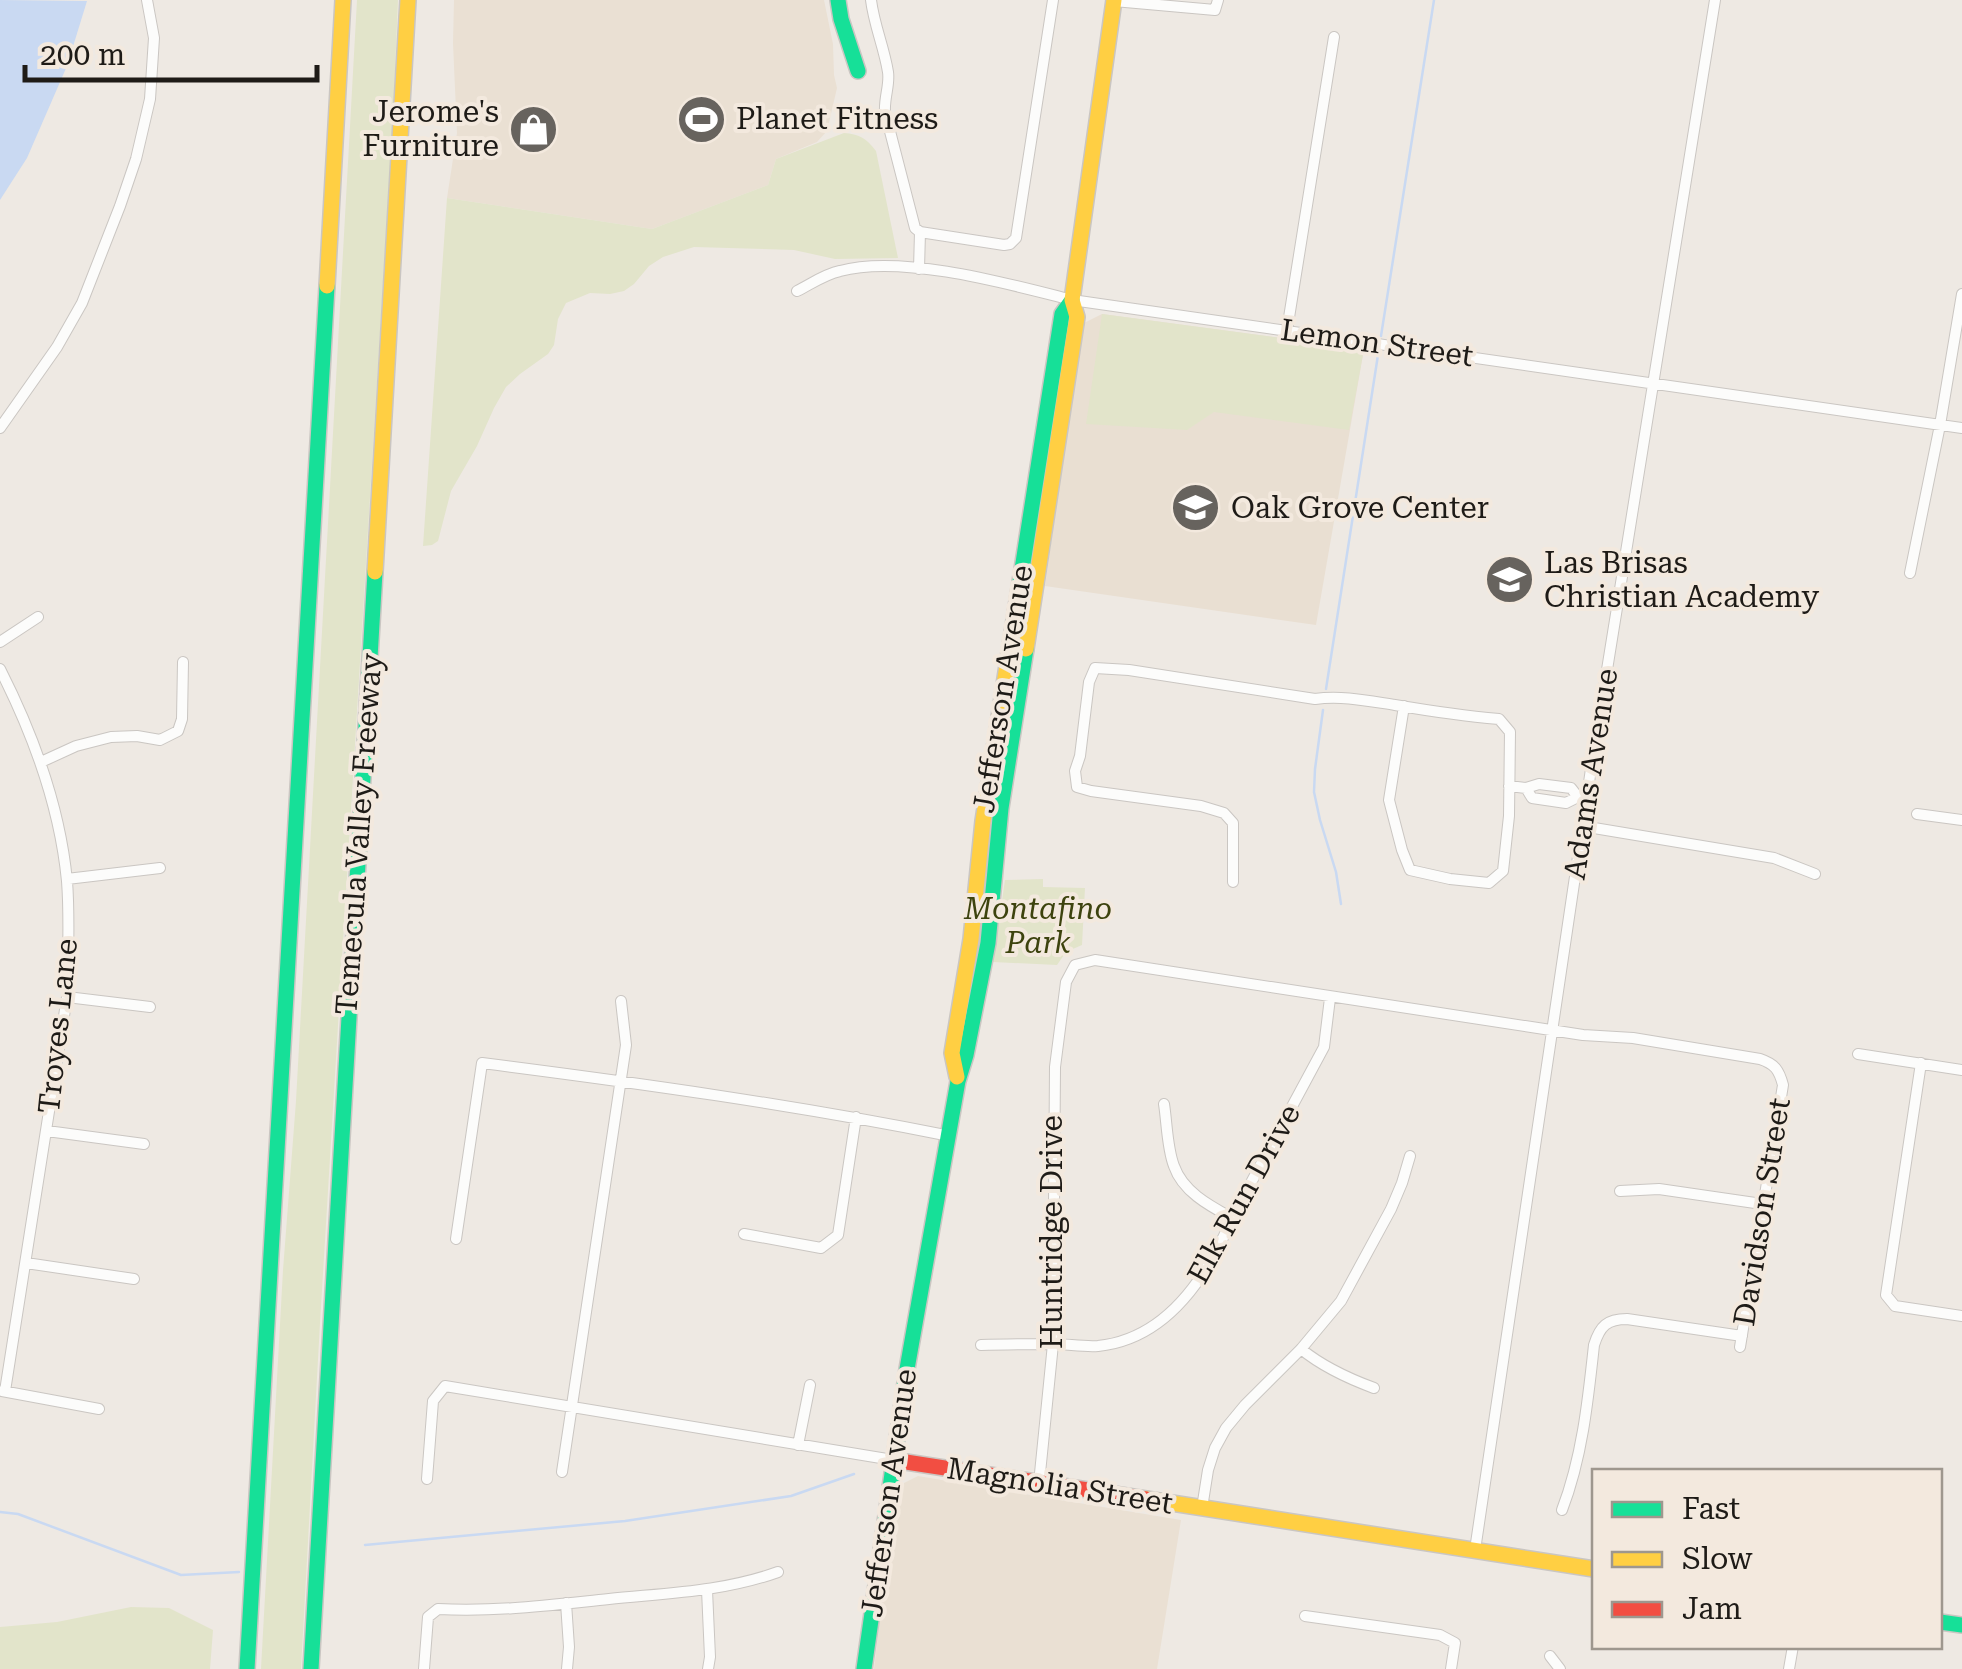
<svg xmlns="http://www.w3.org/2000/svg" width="1962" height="1669" font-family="'Roboto Serif',serif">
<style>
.built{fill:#eae0d3}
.education{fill:#e9dfd2}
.green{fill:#e2e4ca}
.water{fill:#c9d9f2}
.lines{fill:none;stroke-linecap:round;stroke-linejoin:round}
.stream{stroke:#c9d9f2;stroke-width:2.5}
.street-casing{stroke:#cac6c2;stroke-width:12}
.fast-casing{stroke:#cac6c2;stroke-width:18}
.slow-casing{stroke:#cac6c2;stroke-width:18}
.jam-casing{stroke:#cac6c2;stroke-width:18}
.street{stroke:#fcfcfb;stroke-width:10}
.fast{stroke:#16e098;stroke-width:15}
.slow{stroke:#ffcf43;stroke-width:15}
.jam{stroke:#f24e42;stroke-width:15}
.labels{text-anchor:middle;stroke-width:8;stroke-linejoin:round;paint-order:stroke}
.poi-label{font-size:30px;fill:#1e1b17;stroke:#f3e9de;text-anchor:start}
.street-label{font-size:30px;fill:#1e1b17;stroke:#f3e9de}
.park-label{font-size:30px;font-style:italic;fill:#3d430e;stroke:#f3e9de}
</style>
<rect width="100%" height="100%" fill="#eee9e3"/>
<path class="built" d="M454,0H824L833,44L834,75L837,88L827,131L817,142L776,159L768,185L652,229L447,198L457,133L453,43Z
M918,1476L1181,1520L1157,1669H874L887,1559L904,1483Z"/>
<path class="education" d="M1102,314L1364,349L1316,625L1045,586L1082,324Z"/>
<path class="green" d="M357,0H398L393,117L320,1323L301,1669H261L283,1270L296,1101Z
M844,133C859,134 866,138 876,151L898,258L835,259L794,250L694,247L663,257L649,266L634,284L624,291L610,294L590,293L566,303L558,319L554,345L548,354L520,374L506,387L494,408L477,446L451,491L438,541L432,545L423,546L447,198L652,229L768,185L776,159Z
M1102,314L1364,349L1349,430L1214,412L1187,430L1086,424Z
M1043,879V887L1085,888L1082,945L1066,952L1057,965L993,962L1005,880Z
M131,1607L169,1608L213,1630L210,1669H0V1627L57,1622Z"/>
<path class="water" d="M0,0L87,1L67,66L27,158L0,200Z"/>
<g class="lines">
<path class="stream" d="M1381,336L1434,0
M1326,689L1378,355
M1323,710L1315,769L1314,792L1320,820L1336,872L1341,904
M0,1512L18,1514L181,1575L239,1572
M365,1545L625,1521L791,1496L854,1474"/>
<defs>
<path id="street" d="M871,0C874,25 884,47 888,72C890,85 884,97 885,112L915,228L920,232L1004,245L1010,244L1016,238L1053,0
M1114,1L1215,10L1218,0
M919,269L920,232
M797,291C811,284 825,274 840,271C902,254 1009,284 1072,300L1962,428
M1287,330L1334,37
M0,428L57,347L82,303L120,206L136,159L150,99L154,38L147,0
M1910,573L1940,425L1962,294
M0,642L38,617
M0,669C33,734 60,808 67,881C70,920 68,958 67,997L5,1391
M41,762L76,746L111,737L137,736L160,740L178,731L182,719L183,662
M1509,786L1526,788L1539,784L1571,788L1578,797
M1526,788L1532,798L1566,803L1578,797H1583
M1917,814L1962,820
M1582,826L1774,858L1815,874
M67,879L160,868
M1233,882V823L1224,813L1201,806L1091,791L1077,787L1075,771L1080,756L1089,682L1095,668L1129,670L1315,699C1341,695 1369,701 1395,705C1430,711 1464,716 1499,719L1510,732L1509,816L1503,871L1489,883L1450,879L1410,870L1402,850L1389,800L1404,706
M67,997L150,1007
M1858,1054L1962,1070
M1921,1063L1886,1295L1895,1306L1962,1316
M1164,1104C1167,1123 1167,1148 1174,1166C1183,1192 1210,1206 1232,1218
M47,1131L144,1144
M1620,1191L1659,1189L1762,1204
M744,1234L821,1248L838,1235L856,1117
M456,1239L482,1063C639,1083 795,1105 950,1136
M26,1263L134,1279
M981,1345C1005,1344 1028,1344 1052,1344C1067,1344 1083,1347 1098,1346C1167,1339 1208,1275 1232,1218L1324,1047L1330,998
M1301,1349C1323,1367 1347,1378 1374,1388
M2,1391L99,1409
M798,1445L810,1385
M562,1472L626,1045L621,1001
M427,1479L433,1401L445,1386L893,1460
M1039,1483L1053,1344L1055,1067L1066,982L1075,965L1095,960L1583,1035L1633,1038L1760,1059C1775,1064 1779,1070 1783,1085L1740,1347
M1202,1508L1208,1470L1215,1448L1226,1428L1245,1405L1301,1349L1341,1301L1391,1209L1402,1183L1410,1156
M1562,1510C1582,1458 1588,1401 1594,1345C1600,1326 1607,1319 1627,1319L1742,1336
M1475,1550L1591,769L1715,0
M707,1590L710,1657L708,1669
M566,1603L569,1647L567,1669
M1305,1616L1440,1635L1455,1643L1451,1669
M1550,1656L1560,1669
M424,1669L428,1617L438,1609C497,1612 550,1605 609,1599C667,1593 722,1592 778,1572
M1789,1669L1793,1646"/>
<path id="fast" d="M838,0L841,19L858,71
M1010,646L1062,314L1072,300
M1940,1622L1962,1625
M247,1669L327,286
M311,1669L375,572
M864,1669L907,1369L958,1081L966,1055L988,943L1001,808L1026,649"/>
<path id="slow" d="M327,286L343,0
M375,572L408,0
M1026,649L1077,317L1072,300L1114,0
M957,1077L952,1053L971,939L983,821L1010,646
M1146,1499L1594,1569"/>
<path id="jam" d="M893,1460L1146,1499"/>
</defs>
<use href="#street" class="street-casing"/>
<use href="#fast" class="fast-casing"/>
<use href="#slow" class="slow-casing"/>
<use href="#jam" class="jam-casing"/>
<use href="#street" class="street"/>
<use href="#fast" class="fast"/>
<use href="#slow" class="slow"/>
<use href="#jam" class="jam"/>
</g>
<defs>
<symbol id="stadium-disc" viewBox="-11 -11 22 22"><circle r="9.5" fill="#67635e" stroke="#f3e9de"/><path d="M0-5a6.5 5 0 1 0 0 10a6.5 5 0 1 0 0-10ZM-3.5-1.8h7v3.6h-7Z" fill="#fff"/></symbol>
<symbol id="shop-disc" viewBox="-11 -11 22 22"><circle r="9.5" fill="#67635e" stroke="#f3e9de"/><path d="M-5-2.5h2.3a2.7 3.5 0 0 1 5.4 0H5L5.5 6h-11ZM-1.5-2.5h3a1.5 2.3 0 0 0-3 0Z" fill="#fff"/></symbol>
<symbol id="school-disc" viewBox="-11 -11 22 22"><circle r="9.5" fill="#67635e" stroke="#f3e9de"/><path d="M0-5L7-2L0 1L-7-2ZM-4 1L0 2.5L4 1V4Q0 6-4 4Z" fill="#fff"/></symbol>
</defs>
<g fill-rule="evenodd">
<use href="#stadium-disc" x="674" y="92" width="55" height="55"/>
<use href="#shop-disc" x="506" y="102" width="55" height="55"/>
<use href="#school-disc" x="1168" y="480" width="55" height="55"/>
<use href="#school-disc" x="1482" y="552" width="55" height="55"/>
</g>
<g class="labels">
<g class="poi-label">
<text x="499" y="122" text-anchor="end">Jerome's<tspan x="499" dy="34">Furniture</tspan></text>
<text x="736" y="129">Planet Fitness</text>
<text x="1231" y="518">Oak Grove Center</text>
<text x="1544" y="573">Las Brisas<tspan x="1544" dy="34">Christian Academy</tspan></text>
</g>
<g class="street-label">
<text transform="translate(1377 343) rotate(8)" y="10">Lemon Street</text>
<text transform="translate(1003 689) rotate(-81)" y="10">Jefferson Avenue</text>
<text transform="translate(1591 774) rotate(-81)" y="10">Adams Avenue</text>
<text transform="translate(359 834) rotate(-86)" y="10">Temecula Valley Freeway</text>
<text transform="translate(58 1026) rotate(-84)" y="10">Troyes Lane</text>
<text transform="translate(1244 1194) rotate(-61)" y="10">Elk Run Drive</text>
<text transform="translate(1762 1212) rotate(-81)" y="10">Davidson Street</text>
<text transform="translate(1052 1232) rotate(-90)" y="10">Huntridge Drive</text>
<text transform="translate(1060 1486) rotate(9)" y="10">Magnolia Street</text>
<text transform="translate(889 1493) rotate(-82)" y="10">Jefferson Avenue</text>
</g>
<g class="park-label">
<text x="1038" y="919">Montafino<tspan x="1038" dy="34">Park</tspan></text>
</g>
</g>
<rect x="1592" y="1469" width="350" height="180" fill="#f3e9de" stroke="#9e978e" stroke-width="2.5"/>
<rect x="1612" y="1502" width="50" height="15" fill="#16e098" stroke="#9e978e" stroke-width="2.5"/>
<text x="1682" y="1519" font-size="30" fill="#1e1b17">Fast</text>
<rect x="1612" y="1552" width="50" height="15" fill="#ffcf43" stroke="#9e978e" stroke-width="2.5"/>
<text x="1682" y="1569" font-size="30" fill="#1e1b17">Slow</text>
<rect x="1612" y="1602" width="50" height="15" fill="#f24e42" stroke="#9e978e" stroke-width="2.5"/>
<text x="1682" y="1619" font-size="30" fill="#1e1b17">Jam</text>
<path d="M25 65v15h292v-15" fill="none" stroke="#1e1b17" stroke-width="5"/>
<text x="40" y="65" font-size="30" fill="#1e1b17" stroke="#f3e9de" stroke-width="8" paint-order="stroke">200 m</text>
</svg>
